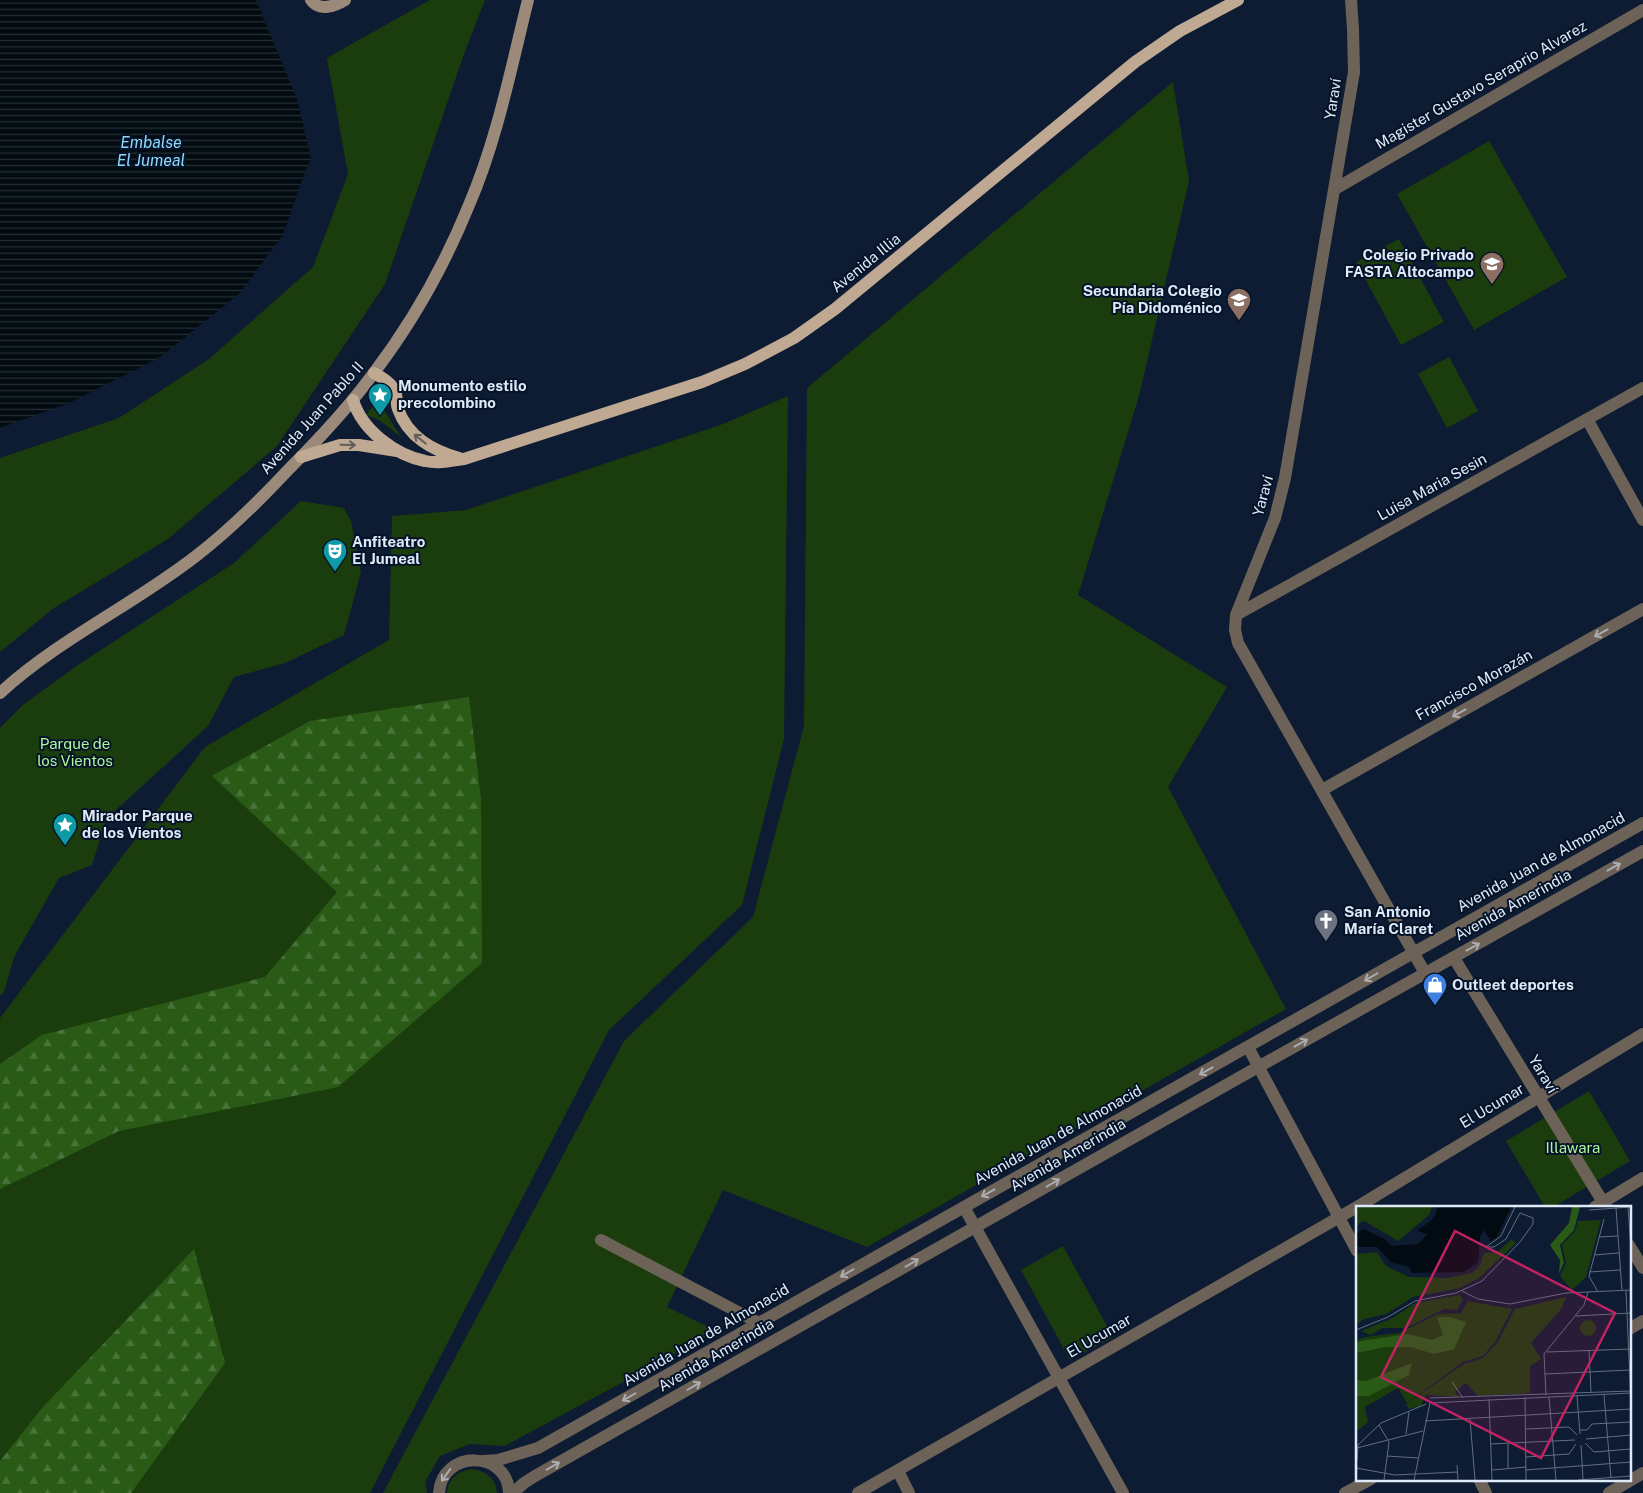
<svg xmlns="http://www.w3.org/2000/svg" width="1643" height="1493" font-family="'Public Sans',sans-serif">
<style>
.green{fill:#1b3d0e}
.forest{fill:url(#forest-firs)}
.water{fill:url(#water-rules)}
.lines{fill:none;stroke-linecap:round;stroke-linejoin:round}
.minor{stroke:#6d6257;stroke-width:12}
.tertiary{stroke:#6d6257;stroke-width:12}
.secondary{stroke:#9b8a79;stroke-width:12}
.primary{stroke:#bfa993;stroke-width:12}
.oneway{stroke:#625e5e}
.oneway2{stroke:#acadb0}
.labels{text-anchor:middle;stroke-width:4;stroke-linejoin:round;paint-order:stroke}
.street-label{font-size:15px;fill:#dfeaf9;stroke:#051328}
.poi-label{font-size:15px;font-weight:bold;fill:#dfeaf9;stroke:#051328;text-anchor:start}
.park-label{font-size:15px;fill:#aff698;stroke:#051328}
.water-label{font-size:16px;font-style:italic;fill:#8fdaf9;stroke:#051328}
.inset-road{fill:none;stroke:#616e82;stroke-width:1}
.view{fill:#c32263;fill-opacity:0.15;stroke:#c32263;stroke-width:2.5}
.inset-edge{fill:none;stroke:#dfeaf9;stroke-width:2.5}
</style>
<defs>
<pattern id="forest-firs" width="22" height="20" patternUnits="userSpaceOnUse" patternTransform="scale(1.25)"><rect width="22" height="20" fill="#2a5b16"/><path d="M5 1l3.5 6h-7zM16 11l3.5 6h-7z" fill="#487339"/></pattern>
<pattern id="water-rules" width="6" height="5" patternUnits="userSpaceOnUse" patternTransform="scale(1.25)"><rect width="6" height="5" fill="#020b11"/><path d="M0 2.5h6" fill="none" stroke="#262f34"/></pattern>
</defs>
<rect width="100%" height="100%" fill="#0d1c32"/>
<path class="green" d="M430,0H485L464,54L385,284L277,446L168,539L54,608L0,652V458L119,418L209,359L313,267L348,174L327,58Z
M1173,82L1189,181L1139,396L1078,595L1227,687L1168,787L1286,1009L867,1247L723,1190L667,1307L717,1331L505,1446L470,1444L440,1456L425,1482L427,1493H383L624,1041L753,917L804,726L807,388Z
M1489,141L1567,277L1474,330L1397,194Z
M1399,239L1444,322L1401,345L1356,262Z
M1449,357L1478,411L1447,428L1418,374Z
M788,396L784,739L742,905L609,1030L370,1493H0V1018L205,747L389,640L392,516L466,510L723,424Z
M380,397L384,410L401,437L379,420L366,415Z
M301,501L344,508L351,521L361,572L344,635L285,663L234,677L208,726L106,819L92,865L59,878L14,957L4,992L0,995V728L24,704L78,665L234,563Z
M1589,1091L1630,1161L1553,1207H1545L1506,1141Z
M1063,1246L1113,1337L1070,1360L1021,1270Z
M472,1469C486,1471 496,1478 497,1493H447C448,1478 459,1471 472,1469Z"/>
<path class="forest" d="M469,697L481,800L482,963L338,1087L119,1131L0,1189V1064L42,1035L265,977L337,892L212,776L310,721Z
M194,1249L225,1363L131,1493H0V1461L43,1407Z"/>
<path class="water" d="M0,0H256L297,99L311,158L299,188L283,235L240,293L159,358L69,403L0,428Z"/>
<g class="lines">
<path class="minor" d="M1351,0L1353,29L1354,72L1285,478L1275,518L1236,615L1235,630L1238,643L1425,973
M1335,189L1643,10
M1587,419L1643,520
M1236,615L1643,388
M1322,790L1643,609
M1454,958L1606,1207
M1248,1047L1357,1251
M964,1207L1123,1493
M1357,1207L1643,1034
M1595,1207L1643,1178
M601,1240L759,1323
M1629,1245L1643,1268
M1629,1329L1643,1321
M898,1471L909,1493
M1479,1479L1486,1493
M439,1493C442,1449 508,1450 509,1493
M858,1493L1357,1207
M1345,1493L1371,1479
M1609,1493L1643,1473"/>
<path class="tertiary" d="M484,1461L498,1460L538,1448L1643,823
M513,1493L524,1483L535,1476L1258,1067L1643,851"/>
<path class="secondary" d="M311,0C319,12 335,6 345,0
M0,693C59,639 133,605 196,556C230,530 260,500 289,469C319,439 348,408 373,374C412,323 445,264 469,205C497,140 511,68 528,0"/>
<path class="primary" d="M374,373C383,378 393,384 396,394C397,399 396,404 398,409C408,437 432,450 459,458
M353,400C362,430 395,455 425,461C438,464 451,461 464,459L702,382L745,364L794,338L835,309L1135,62L1180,31L1238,0
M301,457L340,445H359L397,451"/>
</g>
<defs><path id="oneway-shaft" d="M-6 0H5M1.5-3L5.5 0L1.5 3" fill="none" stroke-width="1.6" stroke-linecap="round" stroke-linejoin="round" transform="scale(1.25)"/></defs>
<g class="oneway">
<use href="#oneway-shaft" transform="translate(420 439) rotate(-141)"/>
<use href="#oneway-shaft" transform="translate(348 445) rotate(1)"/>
</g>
<g class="oneway2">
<use href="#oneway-shaft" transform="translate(1601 633) rotate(151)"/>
<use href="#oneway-shaft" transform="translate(1459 713) rotate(151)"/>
<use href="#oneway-shaft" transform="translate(1614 867) rotate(-29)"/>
<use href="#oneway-shaft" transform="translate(1473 947) rotate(-29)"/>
<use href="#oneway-shaft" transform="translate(1371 977) rotate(150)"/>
<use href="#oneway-shaft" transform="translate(1301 1043) rotate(-29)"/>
<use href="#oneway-shaft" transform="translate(1206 1071) rotate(151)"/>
<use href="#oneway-shaft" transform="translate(1053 1183) rotate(-30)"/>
<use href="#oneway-shaft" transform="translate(988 1193) rotate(151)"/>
<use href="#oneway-shaft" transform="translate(912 1263) rotate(-30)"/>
<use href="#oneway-shaft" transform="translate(847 1273) rotate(150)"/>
<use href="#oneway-shaft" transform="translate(694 1386) rotate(-30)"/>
<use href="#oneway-shaft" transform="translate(629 1397) rotate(150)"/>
<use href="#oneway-shaft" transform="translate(553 1466) rotate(-30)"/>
<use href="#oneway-shaft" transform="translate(446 1475) rotate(125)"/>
</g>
<defs>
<symbol id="school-pin" viewBox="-11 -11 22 30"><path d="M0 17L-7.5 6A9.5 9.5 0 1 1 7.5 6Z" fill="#8d6e63" stroke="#051328"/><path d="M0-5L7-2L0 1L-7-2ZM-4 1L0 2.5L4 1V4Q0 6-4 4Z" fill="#fff"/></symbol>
<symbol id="sight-pin" viewBox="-11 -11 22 30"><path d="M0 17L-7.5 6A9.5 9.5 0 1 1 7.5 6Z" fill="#0f9aa8" stroke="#051328"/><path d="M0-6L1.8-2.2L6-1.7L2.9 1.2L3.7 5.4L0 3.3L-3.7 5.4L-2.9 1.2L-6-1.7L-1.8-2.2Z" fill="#fff"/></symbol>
<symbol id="theatre-pin" viewBox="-11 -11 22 30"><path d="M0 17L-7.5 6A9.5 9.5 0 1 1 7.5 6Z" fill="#0f9aa8" stroke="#051328"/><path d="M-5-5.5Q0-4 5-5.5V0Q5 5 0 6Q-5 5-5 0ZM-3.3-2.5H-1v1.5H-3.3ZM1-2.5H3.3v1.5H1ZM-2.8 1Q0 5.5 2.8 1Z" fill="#fff"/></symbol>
<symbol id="church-pin" viewBox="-11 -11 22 30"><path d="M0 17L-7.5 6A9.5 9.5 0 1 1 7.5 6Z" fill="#6b7280" stroke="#051328"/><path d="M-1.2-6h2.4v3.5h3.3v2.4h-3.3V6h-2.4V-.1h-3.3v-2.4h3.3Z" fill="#fff"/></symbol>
<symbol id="shop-pin" viewBox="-11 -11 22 30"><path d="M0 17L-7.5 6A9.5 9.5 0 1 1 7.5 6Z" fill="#3f7fe0" stroke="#051328"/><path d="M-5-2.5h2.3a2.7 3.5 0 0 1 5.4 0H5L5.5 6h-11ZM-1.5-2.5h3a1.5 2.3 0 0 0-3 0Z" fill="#fff"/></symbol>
</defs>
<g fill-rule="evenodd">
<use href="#school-pin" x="1478" y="250" width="28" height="38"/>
<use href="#school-pin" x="1225" y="286" width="28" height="38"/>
<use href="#sight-pin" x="366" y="381" width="28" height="38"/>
<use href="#theatre-pin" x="321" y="537" width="28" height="38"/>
<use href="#sight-pin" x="51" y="811" width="28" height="38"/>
<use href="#church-pin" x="1312" y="907" width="28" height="38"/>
<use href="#shop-pin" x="1421" y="971" width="28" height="38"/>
</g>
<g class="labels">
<g class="street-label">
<text transform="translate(1481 85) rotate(-30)" y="5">Magister Gustavo Seraprio Alvarez</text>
<text transform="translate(1333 99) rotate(-81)" y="5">Yaraví</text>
<text transform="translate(866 263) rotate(-39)" y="5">Avenida Illia</text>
<text transform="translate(312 418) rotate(-48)" y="5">Avenida Juan Pablo II</text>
<text transform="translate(1432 487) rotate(-29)" y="5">Luisa Maria Sesin</text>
<text transform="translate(1263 496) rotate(-75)" y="5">Yaraví</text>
<text transform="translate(1474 685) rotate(-29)" y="5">Francisco Morazán</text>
<text transform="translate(1541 862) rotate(-29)" y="5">Avenida Juan de Almonacid</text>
<text transform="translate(1513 905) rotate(-29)" y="5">Avenida Amerindia</text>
<text transform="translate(1543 1074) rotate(59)" y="5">Yaraví</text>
<text transform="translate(1492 1106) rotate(-31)" y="5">El Ucumar</text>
<text transform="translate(1058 1135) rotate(-29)" y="5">Avenida Juan de Almonacid</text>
<text transform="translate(1068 1155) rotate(-30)" y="5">Avenida Amerindia</text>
<text transform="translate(706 1335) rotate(-30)" y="5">Avenida Juan de Almonacid</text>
<text transform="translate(1099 1336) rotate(-30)" y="5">El Ucumar</text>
<text transform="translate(716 1355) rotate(-30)" y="5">Avenida Amerindia</text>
</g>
<g class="poi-label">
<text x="1474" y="260" text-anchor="end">Colegio Privado<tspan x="1474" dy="17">FASTA Altocampo</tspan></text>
<text x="1222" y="296" text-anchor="end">Secundaria Colegio<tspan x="1222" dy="17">Pía Didoménico</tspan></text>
<text x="398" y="391">Monumento estilo<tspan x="398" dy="17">precolombino</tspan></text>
<text x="352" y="547">Anfiteatro<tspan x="352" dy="17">El Jumeal</tspan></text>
<text x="82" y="821">Mirador Parque<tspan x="82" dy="17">de los Vientos</tspan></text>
<text x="1344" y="917">San Antonio<tspan x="1344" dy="17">María Claret</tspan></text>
<text x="1452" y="990">Outleet deportes</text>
</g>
<g class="park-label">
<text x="75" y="749">Parque de<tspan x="75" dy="17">los Vientos</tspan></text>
<text x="1573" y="1153">Illawara</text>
</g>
<g class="water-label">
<text x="151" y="148">Embalse<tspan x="151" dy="18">El Jumeal</tspan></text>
</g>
</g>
<g transform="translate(1356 1206)">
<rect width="275" height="275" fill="#0d1c32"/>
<path d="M0,1H76L73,9L42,35L10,16L6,15L0,21ZM245,14L230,71L216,84L204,70L210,57L206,39L219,25L222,15ZM156,33L160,37L123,72L104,82L57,91L30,108L8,113L0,119V48L21,46L30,60L53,71L90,72L116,67L124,59L128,47L141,46ZM104,89L107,93L101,104L88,103L50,122H26L15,129L5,125L35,113L59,97ZM210,91L206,102L175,137L185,153L174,160V187L122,190L110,177L99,186L103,191L70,189L65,200L53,203L50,198L108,158L127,152L142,136L159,103ZM112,95L156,103L139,136L127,150L107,156L51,197L42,182L9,201L12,216L0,226V135L9,131L43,127L82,108L105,107ZM224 122a8 8 0 1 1 16 0a8 8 0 1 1-16 0Z" fill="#1b3d0e"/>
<path d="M216,1H224L218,24L204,39L208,57L203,67L204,54L194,39L213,17ZM81,111H94L110,116L98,143L78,148L55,141H30L0,147V138L5,135L52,128L76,134L87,129ZM56,157L53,169L13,190H0V174L10,175Z" fill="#2a5b16"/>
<path d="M82,1H155L141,31L135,35L128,24L124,30L122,56L108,66L56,67L53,61L35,56L21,41H0V28L7,23L27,32L36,40L62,38L71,28L61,25L77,13Z" fill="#020b11"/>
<path class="inset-road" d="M272,1L275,42M260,2L266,85M233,4L275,1M243,31L262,30M130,41L145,30L159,1M238,49L263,47M233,66L264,64M106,85L122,93L154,98L210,87L275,84M270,85L275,197M242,86L233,70L248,13M220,110L275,107M0,124L32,111L59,95L100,87L126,75L164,36L177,18V12L164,7L150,33L138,41H130M233,145L235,186M191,146L275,143M189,168L274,164M96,176L107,192M190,189L188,148L228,99L232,86M248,189L255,272M221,190L224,228M169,191L170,274M193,191L200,274M74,192L275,185M133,193L136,274M74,197L275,187M114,213L119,274M69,215L275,203M23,219L33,236L28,274M170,223L213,221L221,229M224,224H231L236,218L275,216M50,228L53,206M230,233L275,229M229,237L238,246L275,243M135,238L219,234M152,238V262M225,239L227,273M1,242L67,225M31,250L62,252M170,251L213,248L220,238M1,256L2,239L25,217L70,198M101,259L102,274M0,262L39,269L102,266M136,264L170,261M170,264L275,256M0,274L1,259M58,274L74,197M222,274L275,270"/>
<path class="view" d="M99,25L259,107L185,252L25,171Z"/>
<rect width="275" height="275" class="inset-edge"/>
</g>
</svg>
